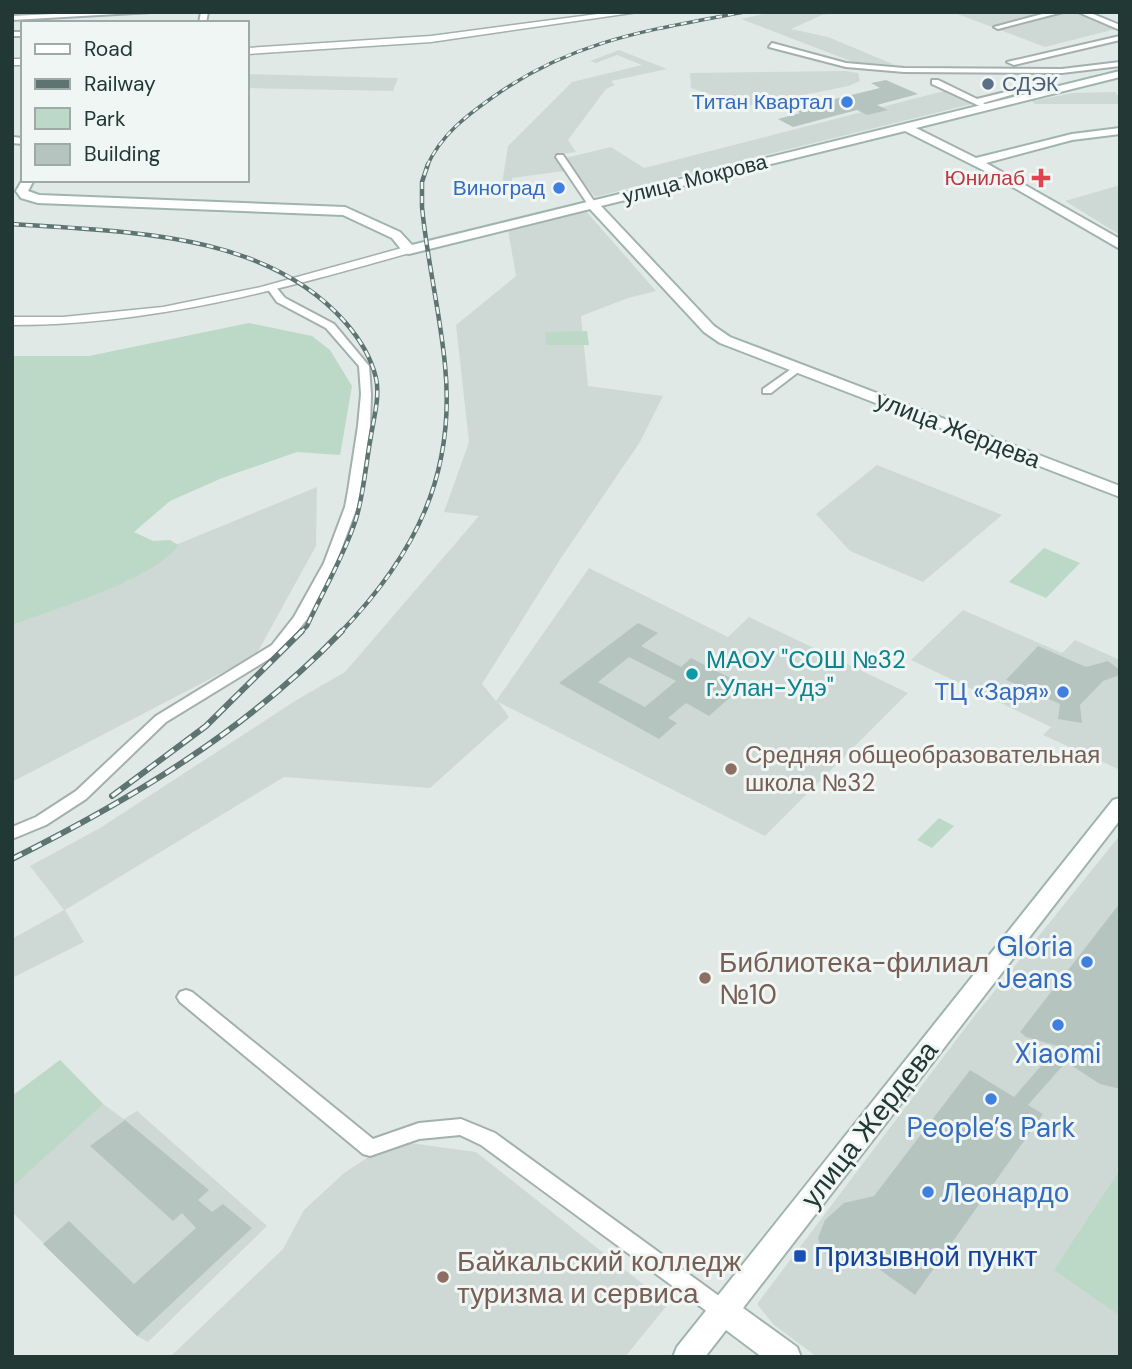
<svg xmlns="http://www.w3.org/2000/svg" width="1132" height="1369" font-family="'DM Sans',sans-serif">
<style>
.built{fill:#ced9d5}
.green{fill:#bbd9c6}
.building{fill:#b6c4bf;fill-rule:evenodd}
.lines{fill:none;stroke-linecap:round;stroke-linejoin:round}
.minor-casing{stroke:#a3b0ad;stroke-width:4}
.tertiary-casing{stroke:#a3b0ad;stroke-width:3}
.secondary-casing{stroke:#a0b4af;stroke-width:4}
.minor{fill:#fff;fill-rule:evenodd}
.tertiary{fill:#fff;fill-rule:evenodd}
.secondary{fill:#fff;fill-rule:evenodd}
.rail-far2-casing{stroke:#5d7470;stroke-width:3.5}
.rail-far1-casing{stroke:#5d7470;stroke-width:4.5}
.rail-casing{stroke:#5d7470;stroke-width:6}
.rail-far2{stroke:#f0f6f4;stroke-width:2;stroke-dasharray:6;stroke-linecap:butt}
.rail-far1{stroke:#f0f6f4;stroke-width:2.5;stroke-dasharray:7;stroke-linecap:butt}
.rail{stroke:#f0f6f4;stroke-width:3.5;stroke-dasharray:11;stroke-linecap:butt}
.service-dot{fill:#5c6f8a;stroke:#f0f6f4;stroke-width:2.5}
.shop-dot{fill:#3f7fe0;stroke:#f0f6f4;stroke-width:2.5}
.health-dot{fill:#e0444e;stroke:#f0f6f4;stroke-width:2.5}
.culture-dot{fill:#0f9aa8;stroke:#f0f6f4;stroke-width:2.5}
.education-dot{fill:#8d6e63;stroke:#f0f6f4;stroke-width:2.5}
.transit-dot{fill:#1a4fb4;stroke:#f0f6f4;stroke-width:2.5}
.labels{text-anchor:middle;stroke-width:6;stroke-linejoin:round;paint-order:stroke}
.far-service-label{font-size:21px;fill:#4e5e75;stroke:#f0f6f4;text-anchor:start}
.far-shop-label{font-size:21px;fill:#366cbe;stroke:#f0f6f4;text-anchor:end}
.far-health-label{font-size:21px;fill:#be3a42;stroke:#f0f6f4;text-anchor:end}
.far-street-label{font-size:21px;fill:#223834;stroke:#f0f6f4}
.street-label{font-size:24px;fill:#223834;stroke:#f0f6f4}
.culture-label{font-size:24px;fill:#0d838f;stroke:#f0f6f4;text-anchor:start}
.shop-label{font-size:24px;fill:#366cbe;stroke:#f0f6f4;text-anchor:end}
.education-label{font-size:24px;fill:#785e54;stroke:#f0f6f4;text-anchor:start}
.near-shop-label{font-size:28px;fill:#366cbe;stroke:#f0f6f4}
.near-education-label{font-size:28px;fill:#785e54;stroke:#f0f6f4;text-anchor:start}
.near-street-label{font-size:28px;fill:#223834;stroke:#f0f6f4}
.near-transit-label{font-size:28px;fill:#164399;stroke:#f0f6f4;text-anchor:start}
</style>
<rect width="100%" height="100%" fill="#e0e9e6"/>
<path class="built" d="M773,12H844L822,15L791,29L828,37L895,65L853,62L741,19Z
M952,12H1094L1120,24V28L1045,47Z
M619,50L667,69L611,81L615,85L606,89L568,140L576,152L553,155L564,171L512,178L511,197H500L508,146L572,82L642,65L617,55L596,63L590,61Z
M845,71L858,73L860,81L849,86L746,106L691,88L690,73Z
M247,74L398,78L393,91L247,88Z
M944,91L972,104L595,197L565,158L611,147L644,168Z
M1115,92L1120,98V104H1035L1032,101L1073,93Z
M1120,185V235L1065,201Z
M585,210L656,291L628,298L581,316L588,386L663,396L640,442L561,558L482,684L496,701L589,568L728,637L749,617L908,693L765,836L498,702L509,717L430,788L284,777L65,910L84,942L12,978V939L64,910L30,866L100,828L295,701L345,672L479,516L444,512L469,442L456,325L516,276L508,230Z
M877,465L1002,515L923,582L850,551L816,514Z
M317,487L316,546L256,655L12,782V612Z
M963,610L1062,653L1075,640L1120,660V770L1043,735L1051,727L911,660Z
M1120,835V1169L1055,1270L1120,1316V1357H817L773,1324L757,1304L972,1019Z
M60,1060L103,1104L124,1119L137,1111L267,1226L148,1342L137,1336L12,1212V1096Z
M410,1143L476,1152L668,1304L625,1357H170L283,1249L304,1210L344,1173L367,1158Z"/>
<path class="green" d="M249,323L312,336L330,350L352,386L340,455L297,452L222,478L170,501L134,532L153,541L170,540L178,545C158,578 51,610 12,625V356H89Z
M587,331L589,345H546L545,332Z
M1044,548L1080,563L1046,598L1009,582Z
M939,818L954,826L932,848L917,840Z
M60,1060L103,1104L12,1187V1096Z
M1120,1169V1316L1054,1270Z"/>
<path class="building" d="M886,80L918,94L877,105L888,110L867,115L857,110L793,127L778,119L800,113L782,104L799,100L810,105L880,88L871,83Z
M638,623L658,633L641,646L681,667L691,658L744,685L709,716L686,703L668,718L677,723L659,739L559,683ZM629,657L676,681L645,707L598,682Z
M1038,646L1086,667L1108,661L1120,670V675L1103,681L1080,705L1082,723L1058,719L1060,704L1006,680Z
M1120,903V1089L1100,1084L1066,1062L1028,1105L1043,1114L915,1295L865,1259L844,1261L828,1257L821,1248L818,1238L825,1220L844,1203L874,1196L970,1070L1014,1097L1058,1046L1026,1037L1020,1032Z
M125,1120L209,1190L198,1200L212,1212L223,1204L252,1228L137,1336L43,1244L69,1221L134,1284L196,1228L182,1213L173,1221L90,1146Z"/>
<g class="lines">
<defs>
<path id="minor" d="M96,12H152L12,20V16Z
M201,12H208L206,23H199Z
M1050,12H1063L998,29L994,27Z
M1078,12H1088L1120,25V30Z
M12,32H23V36H12Z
M1120,36V40L1014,65L1007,62Z
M772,43L846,63L904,68L1062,69L1120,62V66L1062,73L904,72L846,67L769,47Z
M932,80H938L977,99L1038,84L1042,86L983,103L988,106L984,108L932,84Z
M557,155H563L596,204L595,206H589L556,157Z
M269,286H275L285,298L334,324L369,366L371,394L370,426L360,491L357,507L336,563L307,619L282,651L166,722L86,799L46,825L12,839V827L36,817L76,791L156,716L272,645L294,617L324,563L345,507L348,491L358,426L361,394L359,366L326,328L277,302L267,288Z
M797,365L801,366V370L771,393H763V389Z
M186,990L192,992L373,1139L419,1123L461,1119L495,1133L730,1304L733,1311L730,1318L723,1321L716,1318L481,1145L460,1135L419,1139L370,1156L363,1154L180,1002L177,997L180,992Z"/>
<path id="tertiary" d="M613,12H638L431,42L247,54V48L431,36Z
M12,59H23V65H12Z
M409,246L415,250L413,252C279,290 153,325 12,325V317H63L163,307L261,287Z"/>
<path id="secondary" d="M1120,71V77L916,128L976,158L1072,134L1120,128V134L1072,140L986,163L1120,239V249L987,172L905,131L601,206L714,326L730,337L1120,486V497L720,343L704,332L590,209L409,254L404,253L392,238L343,215L38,203L21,198L16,191L23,179L34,180L28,191L39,195L345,207L400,232L412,245Z
M12,137L23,138V144L12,143Z
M1120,798V820L743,1308L797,1347L801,1357H762L726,1330L705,1357H673L677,1347L1113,800Z"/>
</defs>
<use href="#minor" class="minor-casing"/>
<use href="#tertiary" class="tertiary-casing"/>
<use href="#secondary" class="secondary-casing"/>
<use href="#minor" class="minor"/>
<use href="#tertiary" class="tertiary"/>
<use href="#secondary" class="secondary"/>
<defs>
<path id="rail-far2" d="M427,166C441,135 466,116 493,97C573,40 650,30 744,12"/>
<path id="rail-far1" d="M12,224C124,232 265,231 345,322C359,338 371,357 376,378C380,396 374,417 371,436C366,463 364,493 356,519C344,556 323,591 307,626L300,633
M340,633C415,555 456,475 445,365C440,312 427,260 422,207V182L428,164"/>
<path id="rail" d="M112,796L206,726L302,631
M12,859C134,798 247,730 342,631"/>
</defs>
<use href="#rail-far2" class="rail-far2-casing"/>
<use href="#rail-far1" class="rail-far1-casing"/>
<use href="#rail" class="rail-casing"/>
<use href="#rail-far2" class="rail-far2"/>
<use href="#rail-far1" class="rail-far1"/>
<use href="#rail" class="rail"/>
</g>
<circle class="service-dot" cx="988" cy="84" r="7"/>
<g class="shop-dot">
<circle cx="847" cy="102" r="7"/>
<circle cx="559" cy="188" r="7"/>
<circle cx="1063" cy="692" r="7"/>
<circle cx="1087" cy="962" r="7"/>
<circle cx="1058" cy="1025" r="7"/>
<circle cx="991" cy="1099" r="7"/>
<circle cx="928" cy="1192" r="7"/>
</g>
<path class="health-dot" d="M1037.5 167.5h7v7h7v7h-7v7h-7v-7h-7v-7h7z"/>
<circle class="culture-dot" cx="692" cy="674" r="7"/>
<g class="education-dot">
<circle cx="731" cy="769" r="7"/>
<circle cx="705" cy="978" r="7"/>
<circle cx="443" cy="1277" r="7"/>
</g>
<rect class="transit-dot" x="793" y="1249" width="14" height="14" rx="3.5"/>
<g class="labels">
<g class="far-service-label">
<text x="1002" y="91">СДЭК</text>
</g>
<g class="far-shop-label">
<text x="833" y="109">Титан Квартал</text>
<text x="545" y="195">Виноград</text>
</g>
<g class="far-health-label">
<text x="1025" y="185">Юнилаб</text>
</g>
<g class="far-street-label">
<text transform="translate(695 179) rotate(-14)" y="7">улица Мокрова</text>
</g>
<g class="street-label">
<text transform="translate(958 430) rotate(21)" y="8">улица Жердева</text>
</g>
<g class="culture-label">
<text x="706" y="668">МАОУ "СОШ №32<tspan x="706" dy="28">г.Улан-Удэ"</tspan></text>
</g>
<g class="shop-label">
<text x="1049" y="700">ТЦ «Заря»</text>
</g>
<g class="education-label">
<text x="745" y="763">Средняя общеобразовательная<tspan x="745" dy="28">школа №32</tspan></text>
</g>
<g class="near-shop-label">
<text x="1073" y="956" text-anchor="end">Gloria<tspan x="1073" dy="32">Jeans</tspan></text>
<text x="1058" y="1063">Xiaomi</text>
<text x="991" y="1137">People’s Park</text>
<text x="942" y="1202" text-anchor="start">Леонардо</text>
</g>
<g class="near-education-label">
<text x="719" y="972">Библиотека-филиал<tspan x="719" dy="32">№10</tspan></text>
<text x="457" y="1271">Байкальский колледж<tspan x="457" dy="32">туризма и сервиса</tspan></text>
</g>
<g class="near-street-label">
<text transform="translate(869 1124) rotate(-52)" y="10">улица Жердева</text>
</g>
<g class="near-transit-label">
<text x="814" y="1266">Призывной пункт</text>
</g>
</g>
<rect width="1132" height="1369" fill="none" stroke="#223834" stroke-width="28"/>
<rect x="21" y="21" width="228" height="161" fill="#f0f6f4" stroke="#9eaaa7" stroke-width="2"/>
<rect x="35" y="44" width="35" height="10" fill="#ffffff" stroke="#9eaaa7" stroke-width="2"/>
<text x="84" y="56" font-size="21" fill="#223834">Road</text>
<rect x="35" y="79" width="35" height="10" fill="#5d7470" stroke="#9eaaa7" stroke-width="2"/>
<text x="84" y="91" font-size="21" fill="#223834">Railway</text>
<rect x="35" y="108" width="35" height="21" fill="#bbd9c6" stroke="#9eaaa7" stroke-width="2"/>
<text x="84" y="126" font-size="21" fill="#223834">Park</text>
<rect x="35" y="144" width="35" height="21" fill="#b6c4bf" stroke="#9eaaa7" stroke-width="2"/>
<text x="84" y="161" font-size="21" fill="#223834">Building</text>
</svg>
